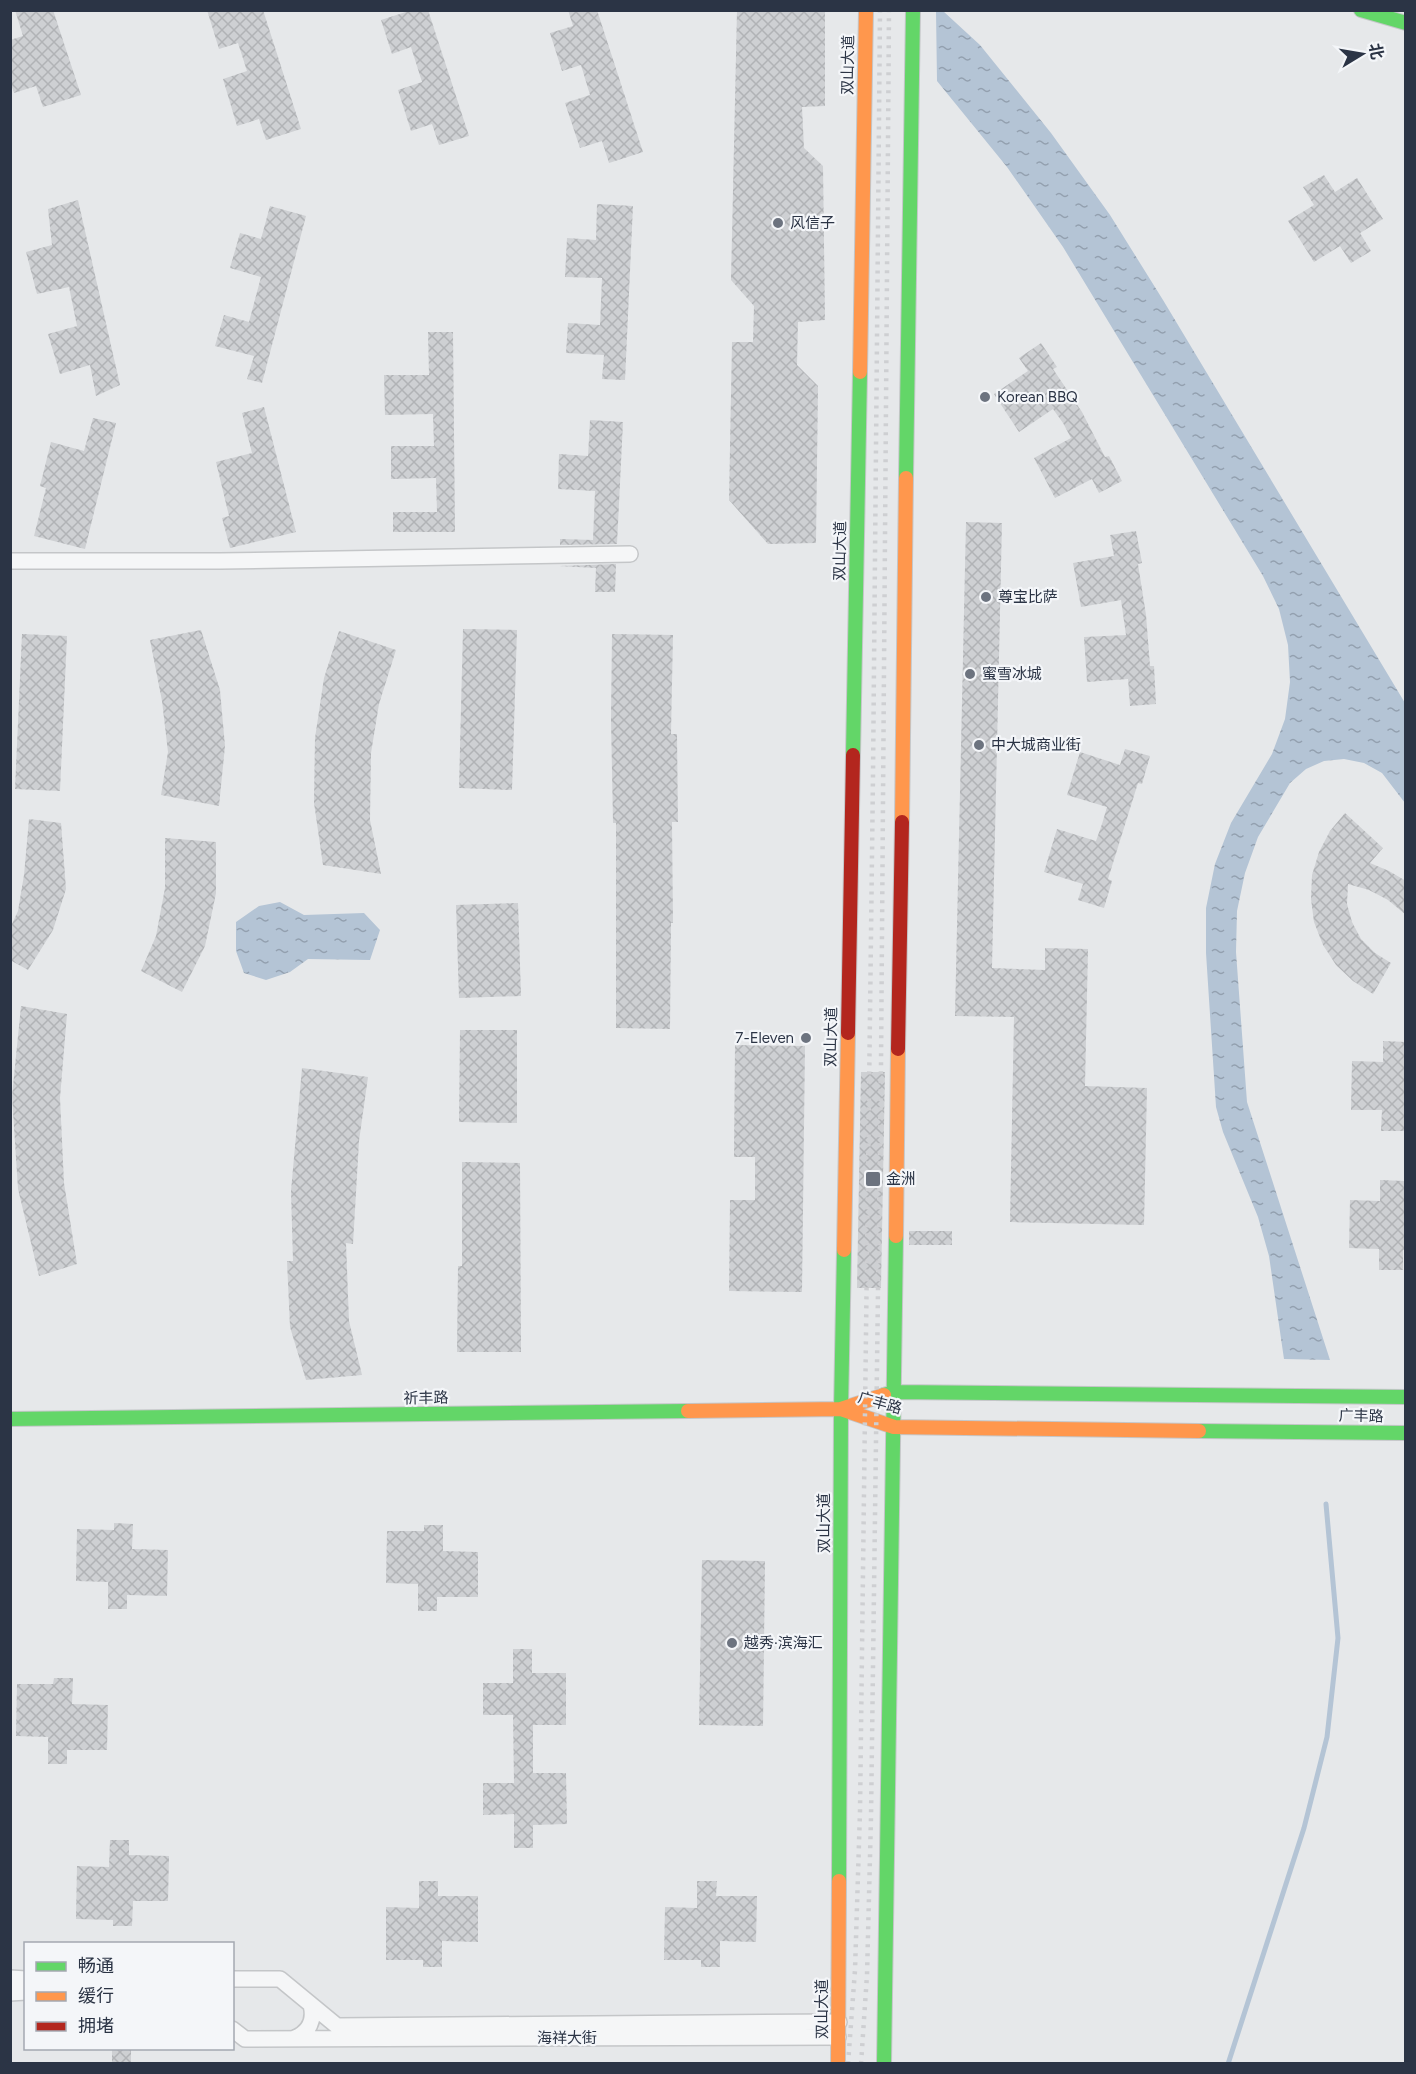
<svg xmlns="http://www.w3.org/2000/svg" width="1416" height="2074" font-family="Figtree,'Noto Sans SC',sans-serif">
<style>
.water{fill:url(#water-ripples)}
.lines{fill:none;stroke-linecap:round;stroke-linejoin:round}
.stream{stroke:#b4c4d5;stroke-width:5}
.building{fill:url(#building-cross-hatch)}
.street-casing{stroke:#c4c6c8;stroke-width:18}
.fast-casing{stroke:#c4c6c8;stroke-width:16}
.slow-casing{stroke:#c4c6c8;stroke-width:16}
.jam-casing{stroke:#c4c6c8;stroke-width:16}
.street{stroke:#f5f6f7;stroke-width:15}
.fast{stroke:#63d668;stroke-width:14}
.slow{stroke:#ff974d;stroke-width:14}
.jam{stroke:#b3261e;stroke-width:14}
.rail{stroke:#cecfd2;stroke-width:4.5;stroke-dasharray:3 6;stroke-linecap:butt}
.poi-dot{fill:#6c737f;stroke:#f4f6f9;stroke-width:2}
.labels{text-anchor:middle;stroke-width:4.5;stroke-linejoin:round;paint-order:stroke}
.street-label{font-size:15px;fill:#2b3445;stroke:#f4f6f9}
.poi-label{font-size:15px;fill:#2b3445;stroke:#f4f6f9;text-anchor:start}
</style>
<defs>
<pattern id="water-ripples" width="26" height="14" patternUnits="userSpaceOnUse" patternTransform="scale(1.5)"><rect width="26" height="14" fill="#b4c4d5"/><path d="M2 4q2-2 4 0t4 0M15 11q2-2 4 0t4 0" fill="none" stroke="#93a0af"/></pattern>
<pattern id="building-cross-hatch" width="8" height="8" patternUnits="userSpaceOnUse" patternTransform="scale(1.5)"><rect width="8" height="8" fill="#ced0d3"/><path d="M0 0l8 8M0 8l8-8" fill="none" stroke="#b1b3b6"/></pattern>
</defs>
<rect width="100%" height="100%" fill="#e6e8ea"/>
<path class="water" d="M936,11H943L980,45L1051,133L1110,215L1163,300L1405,703V803L1382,773L1364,763L1344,759L1324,761L1306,769L1290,783L1258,837L1245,873L1237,911L1236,952L1247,1102L1330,1360L1284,1359L1269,1256L1258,1217L1223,1132L1216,1107L1206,953V908L1215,864L1231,823L1272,754L1285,719L1290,682L1288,645L1279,609L1263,576L1063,247L1007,167L937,81Z
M280,902L304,915L364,913L380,930L370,960L308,959L290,972L266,980L244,973L236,951V922L259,906Z"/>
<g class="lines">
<path class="stream" d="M1228,2064L1304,1828L1327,1737L1338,1638L1326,1504"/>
</g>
<path class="building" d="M15,10H53L81,95L43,107L36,86L14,93L10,81V40L23,36Z
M207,10H263L301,129L266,140L259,119L237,126L223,79L247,71L238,43L219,49Z
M412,10H428L469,136L439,145L432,124L411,131L398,90L422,82L411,47L392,54L381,20Z
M568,10H597L643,152L609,163L602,141L580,148L565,103L590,95L581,65L562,71L550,33L573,26Z
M737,10H825V106L802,107L804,148L823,166L825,320L798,322L797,365L818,386L816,543L768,544L729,500L732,342H753L754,306L731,280Z
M1324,175L1335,192L1357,178L1383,219L1360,233L1371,251L1351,263L1340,246L1314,262L1288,221L1314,205L1303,187Z
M78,200L120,385L96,396L90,365L60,374L48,334L77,326L69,287L37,294L26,252L52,245L48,209Z
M597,204L633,206L625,380L602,379L604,355L566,353L568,323L600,325L602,278L565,277L567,238L596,240Z
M270,206L306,216L262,383L247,379L254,356L215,346L224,315L249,322L261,277L230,268L240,233L261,239Z
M428,332H453L455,532H393V512H437L436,478L391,479V446H434L433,414L385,415L384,375H429Z
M1041,343L1057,367L1053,369L1082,412L1105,457L1109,456L1122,481L1099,493L1092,479L1055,498L1034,458L1071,438L1063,423L1053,409L1019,432L994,394L1028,371L1019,358Z
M264,407L296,532L230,548L222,518L229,516L216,462L252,453L242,413Z
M93,418L116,423L85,549L34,536L46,488L40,486L51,442L84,451Z
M590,420L623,422L617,544L560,545V539L593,540L595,491L558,489L559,454L588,456Z
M966,522L1002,523L992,968L1045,970V948L1088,949L1085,1086L1147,1088L1144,1225L1010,1222L1014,1017L955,1016Z
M1136,531L1142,563L1138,564L1146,615L1150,666H1154L1156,704L1130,706L1128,679L1087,682L1084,637L1126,635L1121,600L1081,607L1073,563L1114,556L1110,535Z
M616,564L615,592H595L596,568L559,566Z
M463,629L517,630L512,790L459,788Z
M201,630L220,690L225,746L219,806L161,795L168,752L162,701L150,640Z
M339,631L396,650L379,704L371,753L370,820L381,874L323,865L314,803L315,738L324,678Z
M22,634L67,636L60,791L15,789Z
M612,634L673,635L671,734H677L678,822H672L673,923H671L670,1029L616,1028V823H613L611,719Z
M1125,749L1150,756L1142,784L1138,783L1108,879L1112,881L1104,908L1078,900L1083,884L1044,872L1057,829L1096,841L1102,824L1107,807L1067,795L1080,752L1120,765Z
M1345,813L1383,848L1370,863L1389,871L1406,881V915L1388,900L1369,890L1348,884L1347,904L1352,922L1361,939L1375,953L1391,963L1373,994L1353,981L1336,965L1323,945L1314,922L1311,899L1312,875L1319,852L1330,831Z
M29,819L61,823L66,889L53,930L28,970L10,960V928L18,911L24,875Z
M165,838L216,842V893L205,946L182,992L141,971L156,936L165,888Z
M518,903L521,996L459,998L456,905Z
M21,1006L67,1014L60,1098L64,1183L77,1264L39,1276L18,1189L12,1096Z
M460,1030H517V1123L459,1122Z
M1383,1041L1406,1042V1131H1381L1382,1110H1351L1352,1061L1383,1062Z
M735,1045L805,1046L802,1292L729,1291L730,1200H755V1157H734Z
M302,1068L368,1077L359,1141L353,1244L346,1243L349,1321L362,1375L306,1380L290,1327L287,1261H293L291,1191Z
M861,1072H885L881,1288H857Z
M462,1162L520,1163L521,1352H457L458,1266H462Z
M1380,1180L1404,1181L1406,1250H1403V1270H1379V1249L1349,1248L1350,1200L1380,1201Z
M909,1231H952V1245H909Z
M114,1523L133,1524L132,1549L168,1550L167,1596L127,1595V1609H108V1582L76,1581L77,1529L114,1530Z
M424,1525H443V1551L478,1552V1597H437V1611H418V1584L386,1583L387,1531H424Z
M702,1560L765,1561L763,1726L699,1725Z
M513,1649H532V1673H566V1725H533V1773H566L567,1824L533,1825V1848H514V1814L483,1815V1783H514L513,1715H483V1683H513Z
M54,1678H73L72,1704L108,1705L107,1750H67V1764H48V1737L16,1736L17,1684H53Z
M110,1840H129V1855L169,1856L168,1901H133L132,1926H113V1920L76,1919L77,1866L109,1867Z
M419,1881H438V1896H478V1942L442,1941V1967H423V1960H386V1907L419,1908Z
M697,1881H717L716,1896H757L756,1942L720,1941V1967H701V1960H664L665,1907L697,1908Z
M112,2049H131V2064H112Z"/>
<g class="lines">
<defs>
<path id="street" d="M10,561H220L630,554
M10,1978L26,1979
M232,1979H280L337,2026L839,2022
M10,1993L26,1992
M232,2029L245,2039L838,2037
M295,2038C309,2032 315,2020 311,2005"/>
<path id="fast" d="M1361,10L1406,23
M906,478L913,10
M853,755L860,372
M884,1395L894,1392L1406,1397
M10,1419L688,1411
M1199,1431L1406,1433
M839,1881L841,1409L844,1250
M884,2064L896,1236"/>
<path id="slow" d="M860,372L866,10
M902,822L906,478
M896,1236L898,1049
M844,1250L848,1033
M841,1409L894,1427L1199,1431
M688,1411L841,1409L884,1395
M838,2064L839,1881"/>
<path id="jam" d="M848,1033L853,755
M898,1049L902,822"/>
</defs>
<use href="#street" class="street-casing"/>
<use href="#fast" class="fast-casing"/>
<use href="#slow" class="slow-casing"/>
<use href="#jam" class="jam-casing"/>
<use href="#street" class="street"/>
<use href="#fast" class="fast"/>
<use href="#slow" class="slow"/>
<use href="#jam" class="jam"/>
<path class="rail" d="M848,2064L855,1970L860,1811L873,776L880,10
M861,2064L867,1975L871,1817L881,1065L889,10"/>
</g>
<g class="poi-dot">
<circle cx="778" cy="223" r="6"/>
<circle cx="985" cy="397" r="6"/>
<circle cx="986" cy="597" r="6"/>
<circle cx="970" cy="674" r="6"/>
<circle cx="979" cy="745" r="6"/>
<circle cx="806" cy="1038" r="6"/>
<rect x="865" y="1171" width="16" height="16" rx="3"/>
<circle cx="732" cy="1643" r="6"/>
</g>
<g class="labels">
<g class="street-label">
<text transform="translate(848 65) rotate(-89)" y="5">双山大道</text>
<text transform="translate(840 551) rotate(-89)" y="5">双山大道</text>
<text transform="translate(831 1037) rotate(-89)" y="5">双山大道</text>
<text transform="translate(426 1398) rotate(-1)" y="5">祈丰路</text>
<text transform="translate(880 1403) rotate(16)" y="5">广丰路</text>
<text transform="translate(1361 1416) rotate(1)" y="5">广丰路</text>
<text transform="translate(824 1523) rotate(-90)" y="5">双山大道</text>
<text transform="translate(822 2009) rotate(-90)" y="5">双山大道</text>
<text x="567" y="2043">海祥大街</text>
</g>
<g class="poi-label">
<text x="790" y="228">风信子</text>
<text x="997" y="402">Korean BBQ</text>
<text x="998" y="602">尊宝比萨</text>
<text x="982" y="679">蜜雪冰城</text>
<text x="991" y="750">中大城商业街</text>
<text x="794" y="1043" text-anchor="end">7-Eleven</text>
<text x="886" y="1184">金洲</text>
<text x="744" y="1648">越秀·滨海汇</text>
</g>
</g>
<rect width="1416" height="2074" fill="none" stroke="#2b3445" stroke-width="24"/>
<rect x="24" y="1942" width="210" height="108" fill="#f4f6f9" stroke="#a4a8b1" stroke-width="1.5"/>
<rect x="36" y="1962" width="30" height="9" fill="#63d668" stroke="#a4a8b1" stroke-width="1.5"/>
<text x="78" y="1972" font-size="18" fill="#2b3445">畅通</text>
<rect x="36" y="1992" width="30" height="9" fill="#ff974d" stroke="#a4a8b1" stroke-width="1.5"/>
<text x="78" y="2002" font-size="18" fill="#2b3445">缓行</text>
<rect x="36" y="2022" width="30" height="9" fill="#b3261e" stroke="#a4a8b1" stroke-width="1.5"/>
<text x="78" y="2032" font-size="18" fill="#2b3445">拥堵</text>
<g transform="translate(1362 54) rotate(79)" stroke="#f4f6f9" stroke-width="4.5" paint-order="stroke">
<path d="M0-4.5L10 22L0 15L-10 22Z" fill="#2b3445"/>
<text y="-9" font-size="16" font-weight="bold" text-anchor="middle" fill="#2b3445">北</text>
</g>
</svg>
